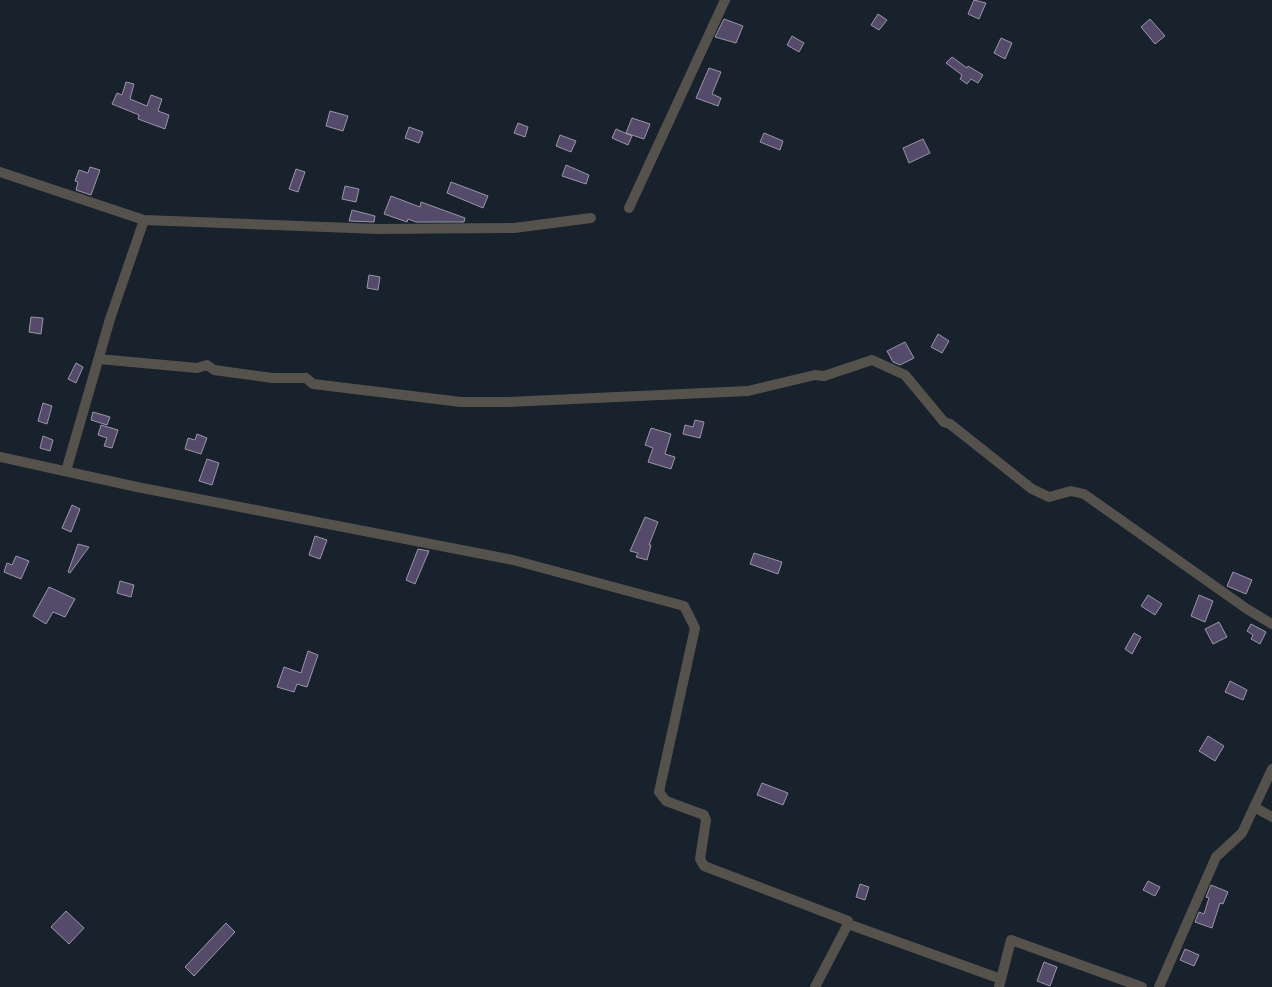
<svg xmlns="http://www.w3.org/2000/svg" width="1272" height="987" font-family="Jost,sans-serif">
<style>
.building{fill:#544b6b;stroke:#9a96a6}
.lines{fill:none;stroke-linecap:round;stroke-linejoin:round}
.minor{stroke:#55524b;stroke-width:10}
</style>
<rect width="100%" height="100%" fill="#17222c"/>
<path class="building" d="M974,0L986,3L979,19L968,14Z
M878,14L887,20L879,30L871,25Z
M724,19L743,26L736,43L715,37Z
M1150,19L1165,36L1155,44L1141,27Z
M792,36L804,43L799,52L787,45Z
M1001,38L1012,43L1005,59L994,53Z
M952,57L967,68L968,66L983,75L978,83L971,79L967,84L960,79L962,75L946,63Z
M709,68L721,72L712,94L721,98L718,106L696,98Z
M126,82L134,84L130,99L147,106L151,95L162,99L158,111L169,115L165,129L138,119L139,115L112,104L117,93L122,95Z
M330,111L348,116L343,131L326,126Z
M632,118L650,124L644,139L626,133Z
M518,123L528,127L525,137L514,133Z
M409,127L423,132L419,143L405,138Z
M616,129L632,136L628,145L612,138Z
M764,133L783,141L780,150L760,142Z
M560,135L576,141L571,152L556,146Z
M923,139L930,153L909,163L903,148Z
M566,165L589,175L586,184L562,176Z
M90,167L100,170L91,195L76,190L78,182L75,181L79,170L88,173Z
M296,169L305,172L298,192L289,189Z
M451,182L488,196L483,208L447,193Z
M345,186L359,189L356,202L342,199Z
M391,196L420,207L421,202L465,218L464,222H416L408,219L407,222L384,214Z
M352,210L375,216L374,222L349,221Z
M369,275L380,277L378,290L367,288Z
M31,317L43,318L41,334L29,332Z
M938,334L949,341L942,353L931,347Z
M905,342L914,358L900,365L893,362L887,351Z
M76,363L83,367L76,383L68,379Z
M43,403L52,406L47,424L38,421Z
M93,412L110,417L107,425L91,420Z
M695,420L704,422L700,438L683,434L685,425L693,427Z
M101,425L118,430L112,448L104,446L107,438L98,435Z
M651,428L671,434L665,454L675,457L671,469L648,462L653,448L645,445Z
M197,434L207,438L201,454L185,449L188,438L195,440Z
M43,436L53,440L50,451L40,448Z
M207,459L219,463L212,485L199,481Z
M72,505L80,509L71,532L62,528Z
M645,517L658,522L649,545H651L647,560L636,557L638,553L630,551Z
M315,536L327,540L320,559L309,555Z
M78,544L89,547L70,573L68,572Z
M418,549L429,551L415,584L406,580Z
M754,553L782,562L778,574L750,564Z
M16,556L29,561L21,579L4,572L7,563L12,565Z
M1233,572L1252,580L1246,594L1227,586Z
M120,581L134,585L131,597L117,593Z
M49,587L75,599L65,617L53,612L46,624L33,616Z
M1148,595L1162,604L1155,615L1141,606Z
M1199,595L1213,601L1205,622L1191,616Z
M1219,622L1227,637L1213,644L1205,629Z
M1251,624L1266,632L1260,644L1251,639L1253,635L1247,631Z
M1134,633L1141,637L1132,654L1125,649Z
M308,651L318,655L307,687L297,684L294,692L277,687L284,667L301,673Z
M1230,681L1247,690L1243,700L1225,692Z
M1208,736L1224,746L1215,761L1199,751Z
M762,783L788,793L783,805L757,795Z
M1148,881L1160,887L1155,896L1143,890Z
M860,884L869,887L865,900L856,897Z
M1211,885L1228,892L1223,904L1220,903L1212,928L1195,922L1199,912L1204,914L1209,898L1206,897Z
M66,911L84,928L69,944L51,927Z
M226,923L235,932L194,976L185,967Z
M1185,949L1199,955L1194,966L1180,960Z
M1044,962L1057,967L1050,986L1037,981Z"/>
<g class="lines">
<path class="minor" d="M0,172L144,220L110,319L66,471
M629,208L725,0
M144,220L378,229L514,228L591,218
M99,359L197,368L207,365L214,370L273,378H306L313,384L461,402H508L748,391L815,375L824,376L872,360L905,375L944,422L950,424L1032,489L1049,497L1071,491L1084,494L1247,609L1272,624
M0,457L137,487L513,560L684,606L695,628L659,792L666,801L704,815L706,820L700,859L704,866L848,921V924L815,987
M1254,807L1272,817
M848,924L1001,979
M999,987L1011,940L1142,987
M1159,987L1216,857L1242,833L1272,769"/>
</g>
</svg>
